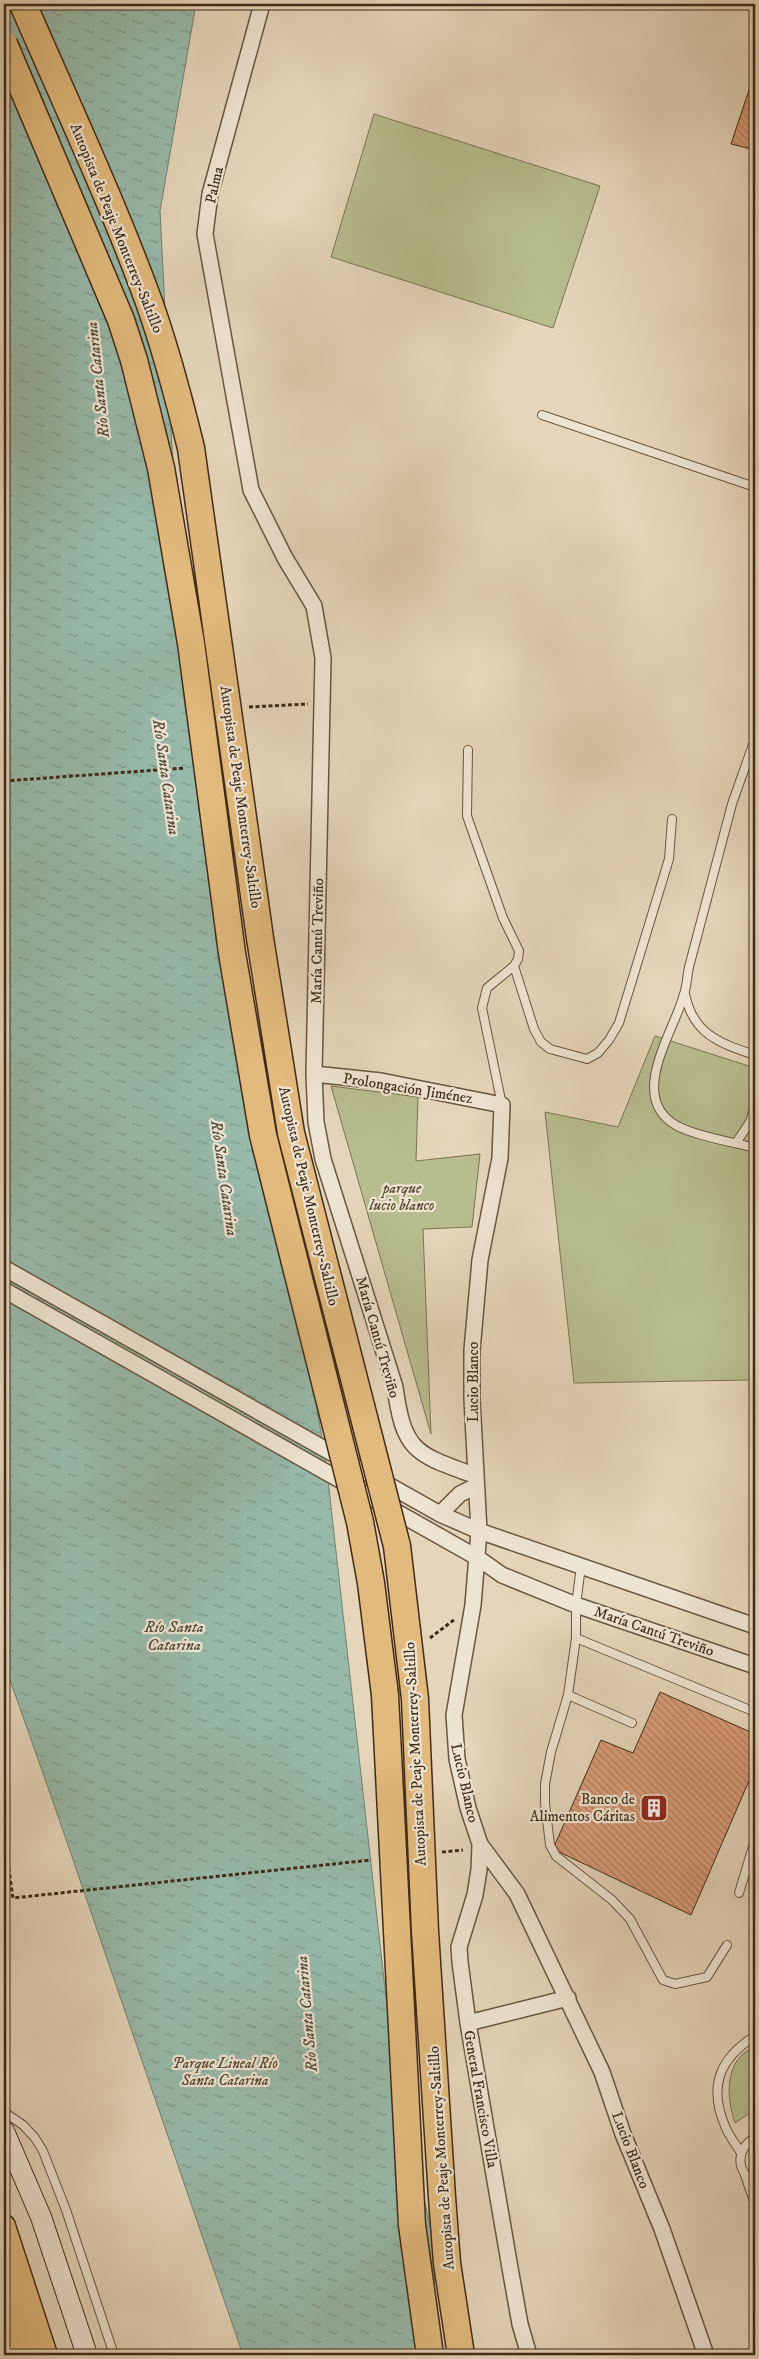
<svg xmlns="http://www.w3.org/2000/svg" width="759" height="2359" font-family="'IM FELL DW Pica',serif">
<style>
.green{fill:#b6bd8f;stroke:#7a7454}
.water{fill:url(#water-ripples);stroke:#748070}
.building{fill:url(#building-back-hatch);stroke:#3f2b18}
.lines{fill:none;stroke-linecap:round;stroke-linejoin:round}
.lane-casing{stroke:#685640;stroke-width:10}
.street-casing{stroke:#685640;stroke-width:18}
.secondary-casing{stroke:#3f2b18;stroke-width:22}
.primary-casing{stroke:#3f2b18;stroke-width:25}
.path{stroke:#3f2b18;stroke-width:3;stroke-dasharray:4 2.5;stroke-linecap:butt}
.lane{stroke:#eee4d2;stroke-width:8}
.street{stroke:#eee4d2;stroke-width:15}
.secondary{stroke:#eee4d2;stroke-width:20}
.primary{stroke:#e2ba7d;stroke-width:22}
.highway-bridge-casing{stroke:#3f2b18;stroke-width:29;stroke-linecap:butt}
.highway-bridge{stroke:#e2ba7d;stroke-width:26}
.labels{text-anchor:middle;stroke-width:4.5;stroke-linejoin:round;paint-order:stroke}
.street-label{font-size:15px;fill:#3f2b18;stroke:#eee4d2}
.park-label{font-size:15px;font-style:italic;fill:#574830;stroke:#eee4d2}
.poi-label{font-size:15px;fill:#3f2b18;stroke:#eee4d2;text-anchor:end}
.water-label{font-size:16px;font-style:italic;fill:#554e3c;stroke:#eee4d2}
</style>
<defs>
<pattern id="water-ripples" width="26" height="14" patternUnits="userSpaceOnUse" patternTransform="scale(1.25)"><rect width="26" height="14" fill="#97b9aa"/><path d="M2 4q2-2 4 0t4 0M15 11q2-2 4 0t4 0" fill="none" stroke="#7d9789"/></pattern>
<pattern id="building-back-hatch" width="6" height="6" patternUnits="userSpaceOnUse" patternTransform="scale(1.25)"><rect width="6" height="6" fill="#d99c78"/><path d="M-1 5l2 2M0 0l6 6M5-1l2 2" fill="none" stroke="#b17f61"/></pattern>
</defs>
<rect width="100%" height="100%" fill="#e5d5ba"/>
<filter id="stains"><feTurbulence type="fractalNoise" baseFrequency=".004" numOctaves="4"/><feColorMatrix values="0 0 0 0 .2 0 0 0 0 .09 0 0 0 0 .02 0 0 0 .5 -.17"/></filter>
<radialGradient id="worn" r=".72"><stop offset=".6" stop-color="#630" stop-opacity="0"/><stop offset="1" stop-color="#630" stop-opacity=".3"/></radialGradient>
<path class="green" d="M374,114L600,186L553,328L331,257Z
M655,1036L755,1068V1362L750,1380L574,1383L545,1112L618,1127Z
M331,1086L418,1097L416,1161L480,1154L472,1227L423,1229L431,1434Z
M755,2047V2110L735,2123C726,2096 724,2059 755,2047Z"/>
<path class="water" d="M4,4H196L160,211L180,604L326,1462L392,2051L435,2249L433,2355H243L57,1813L4,1663Z"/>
<path class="building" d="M755,72V150L731,144Z
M660,1692L755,1734V1767L691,1915L553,1849L601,1740L633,1753Z"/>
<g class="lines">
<defs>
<path id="lane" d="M542,415L755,487
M755,739L732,804L689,967C687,976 687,986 684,994C675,1030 630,1092 671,1122C688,1135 733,1142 755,1148
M468,750L467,816L503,918L519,951L518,959L514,966L487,988L482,1008L502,1105
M514,966L534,1029L541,1042L550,1049L587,1059L598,1053L609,1040L619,1023L669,859L672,819
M685,994C693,1034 719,1043 755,1055
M736,1143L750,1122L755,1106
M581,1566L576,1605V1638L568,1695L551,1752L545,1784V1803L550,1845L556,1856L612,1900L630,1919L663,1980L675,1984L707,1977L727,1945
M576,1638L755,1712
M568,1695L632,1723
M739,1893L755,1840
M4,2112L23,2125L35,2138L43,2151L66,2210L114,2355
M755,2138C736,2148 735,2172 755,2182
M741,2153C736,2144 728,2135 725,2126C708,2086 720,2058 755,2036
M745,2175L755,2204"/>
<path id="street" d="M262,4L210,194L205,234L251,490L285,558L314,606L323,658L314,1074L316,1122L323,1159L395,1387C404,1453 416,1454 476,1476
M314,1074L381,1081L502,1105L500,1158L480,1260L472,1350V1399L479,1531L473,1605L454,1715L457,1759L468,1808L480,1844L517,1894L602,2072L623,2134L662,2229L706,2355
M4,1268L440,1514L479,1531L755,1626
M4,1290L478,1558L502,1575L576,1605L755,1666
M440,1514L460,1494L476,1486
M480,1844L479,1870L475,1895L459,1947L460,1962L468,2023L510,2268L520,2324L529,2355
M468,2023L568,1998"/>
<path id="secondary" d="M4,2131L41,2217L87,2355
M4,2352L5,2355"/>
<path id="primary" d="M4,2226L46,2355
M4,2288L25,2355"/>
</defs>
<use href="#lane" class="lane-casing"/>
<use href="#street" class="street-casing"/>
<use href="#secondary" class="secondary-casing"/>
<use href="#primary" class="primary-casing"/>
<path class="path" d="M249,707L308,704
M4,781L185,768
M430,1638L455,1619
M4,1836L13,1898L371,1860
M442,1852L463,1850"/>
<use href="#lane" class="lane"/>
<use href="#street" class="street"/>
<use href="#secondary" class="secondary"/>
<use href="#primary" class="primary"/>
<defs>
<path id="highway-bridge" d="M23,4C66,103 112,201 149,302C166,350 179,399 191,448L260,938L291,1133L397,1546L415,1699L425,1931L442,2197L447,2263L461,2355
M4,44L121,320L134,360L161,468L191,643L232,953L263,1135L360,1522L371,1583L385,1695L412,2225L430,2355"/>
</defs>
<use href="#highway-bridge" class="highway-bridge-casing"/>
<use href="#highway-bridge" class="highway-bridge"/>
</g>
<defs>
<symbol id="building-square" viewBox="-11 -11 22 22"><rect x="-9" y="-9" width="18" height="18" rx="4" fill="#8f2418" stroke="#eee4d2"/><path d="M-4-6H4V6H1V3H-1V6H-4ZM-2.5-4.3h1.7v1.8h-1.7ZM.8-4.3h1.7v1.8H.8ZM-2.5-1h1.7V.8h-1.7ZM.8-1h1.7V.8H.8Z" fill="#fff"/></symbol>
</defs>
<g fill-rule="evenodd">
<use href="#building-square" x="638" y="1792" width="32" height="32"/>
</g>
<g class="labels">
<g class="street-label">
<text transform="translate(214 185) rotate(-77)" y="5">Palma</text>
<text transform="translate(117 228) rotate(68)" y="5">Autopista de Peaje Monterrey-Saltillo</text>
<text transform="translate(241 797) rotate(82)" y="5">Autopista de Peaje Monterrey-Saltillo</text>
<text transform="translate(317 941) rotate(-89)" y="5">María Cantú Treviño</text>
<text transform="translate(408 1088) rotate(9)" y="5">Prolongación Jiménez</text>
<text transform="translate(309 1196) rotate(77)" y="5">Autopista de Peaje Monterrey-Saltillo</text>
<text transform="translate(378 1337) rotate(74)" y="5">María Cantú Treviño</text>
<text transform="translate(473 1382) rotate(-90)" y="5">Lucio Blanco</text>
<text transform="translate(654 1631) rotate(19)" y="5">María Cantú Treviño</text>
<text transform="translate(415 1754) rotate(-93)" y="5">Autopista de Peaje Monterrey-Saltillo</text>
<text transform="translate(465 1783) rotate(77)" y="5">Lucio Blanco</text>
<text transform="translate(481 2099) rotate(80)" y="5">General Francisco Villa</text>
<text transform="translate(631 2150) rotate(69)" y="5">Lucio Blanco</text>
<text transform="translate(441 2158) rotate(-94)" y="5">Autopista de Peaje Monterrey-Saltillo</text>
</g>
<g class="park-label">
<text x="402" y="1193">parque<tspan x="402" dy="17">lucio blanco</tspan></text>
<text x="225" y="2068">Parque Lineal Río<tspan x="225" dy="17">Santa Catarina</tspan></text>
</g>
<g class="poi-label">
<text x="635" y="1804">Banco de<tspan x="635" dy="17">Alimentos Cáritas</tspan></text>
</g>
<g class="water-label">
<text transform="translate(97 380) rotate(-96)" y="6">Río Santa Catarina</text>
<text transform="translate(167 777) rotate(82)" y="6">Río Santa Catarina</text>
<text transform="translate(225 1178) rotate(82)" y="6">Río Santa Catarina</text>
<text x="174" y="1632">Río Santa<tspan x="174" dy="18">Catarina</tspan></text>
<text transform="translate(306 2014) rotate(-95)" y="6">Río Santa Catarina</text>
</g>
</g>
<rect width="759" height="2359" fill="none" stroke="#e5d5ba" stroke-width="20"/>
<rect x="5" y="5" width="749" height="2349" fill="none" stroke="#3f2b18" stroke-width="2.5"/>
<rect x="10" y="10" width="739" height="2339" fill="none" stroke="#3f2b18"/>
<rect width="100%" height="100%" filter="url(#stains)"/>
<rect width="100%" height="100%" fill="url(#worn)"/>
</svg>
